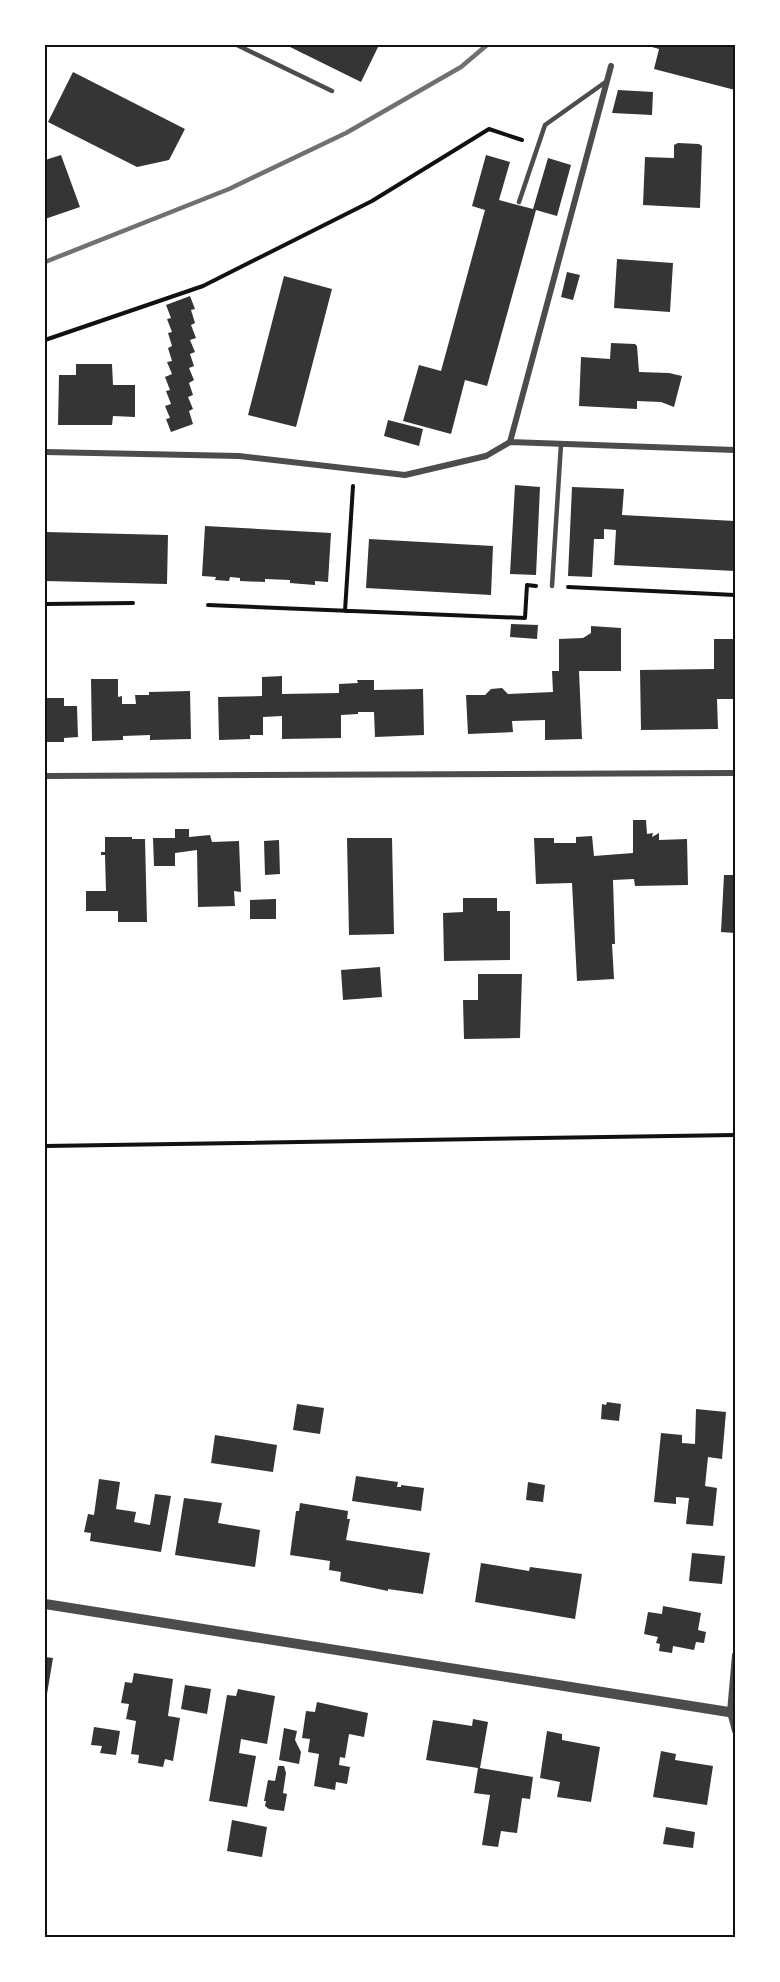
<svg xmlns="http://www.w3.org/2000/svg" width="780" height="1982" font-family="'Source Sans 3',sans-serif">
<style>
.building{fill:#353535}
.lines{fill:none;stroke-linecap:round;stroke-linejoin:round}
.path{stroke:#111;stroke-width:4}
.service{stroke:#4c4c4c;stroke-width:4.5}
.minor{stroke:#4c4c4c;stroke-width:6}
.tertiary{stroke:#4c4c4c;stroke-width:10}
.rail{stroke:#707070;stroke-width:4.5}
.neatline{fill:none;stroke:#111;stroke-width:2}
</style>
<rect width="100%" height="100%" fill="#fff"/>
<path class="building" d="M286,45H379L361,82Z
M645,45H735V90L654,69L659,49Z
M73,72L185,129L169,160L137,167L48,122Z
M618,90L653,92L652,115L612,113Z
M678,143L699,144L702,146L700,208L643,205L645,157L674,158V145Z
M61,155L80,207L45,219V160Z
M486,155L510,162L499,200L533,209L548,158L571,165L557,216L536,210L487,386L465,380L451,434L403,421L419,365L441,371L485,210L472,206Z
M617,259L673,263L670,312L614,308Z
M567,272L580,275L573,300L561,297Z
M284,276L332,289L296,427L248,415Z
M190,296L195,309L191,310L195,323L191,325L196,338L190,340L195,352L190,354L194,366L189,368L194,380L189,383L193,395L188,397L193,409L189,411L193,424L171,432L166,419L170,418L165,406L171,404L166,391L170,390L165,377L172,374L167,362L172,361L168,348L172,346L168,333L172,332L167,319L171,318L166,305Z
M611,343L635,344L637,346L639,372L669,373L682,376L674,407L661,402L637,401V409L579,406L581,357L610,359Z
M76,364H112L113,385H135V417L113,416L112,425H58L59,375H76Z
M388,420L423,429L419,446L384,436Z
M515,485L540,487L536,575L510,574Z
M572,487L624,489L622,515L735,521V571L614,565L616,530L604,529V539H594L592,577L568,576Z
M205,526L331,533L328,582L315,581V585L302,584L290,583V580L265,579V582L240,581V578L230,577L229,581L215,580L216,577L202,576Z
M45,532L168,535L167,584L45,581Z
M369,539L493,546L491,595L366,588Z
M511,624L538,625L537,639L510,637Z
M591,626L621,628V671H579L582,739L545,740V720L512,721L513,732L468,734L466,695H485L491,689L502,688L508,694L553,692L552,671H559V639L583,638L591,633Z
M714,639H735V699H717L718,729L641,730L640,670L714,669Z
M282,676V694L339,693V684L358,683L357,680H374V690L423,689L424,735L375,737L374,712H358V714L341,715V738L282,739V716L263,717V735H250V739L219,740L218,697L262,696V677Z
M91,679H118V697L122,696V704H136L135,695H149V692L190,691L191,739L150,740V735L123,736V740L92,741Z
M45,698H64V706H77L78,737L64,738V742H45Z
M633,820H646L647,834L653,833L652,837L659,833V840L687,839L688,885L635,886L634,879L613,880L615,944H612L614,979L577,981L572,883L536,884L534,838H554V843H576V837L592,836L594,856L633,853Z
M175,829H189V837L210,835L212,842L239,841L241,892L234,891L235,906L198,907L197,850L175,853V866H154L153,838H175Z
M105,837H132V839H145L147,922H118V911H86V891H106L105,855H101V852H105Z
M347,838H392L394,934L349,935Z
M279,840L280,874L265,875L264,841Z
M724,875H735V933L721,932Z
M463,898H497V911H510V960L444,961L443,913L463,912Z
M276,899V919H250V900Z
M380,967L382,997L343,1000L341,970Z
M478,974H522L520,1038L464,1039L463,1000H478Z
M607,1402L621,1404L619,1421L601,1419L602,1404L606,1405Z
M297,1404L324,1408L320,1434L293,1430Z
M696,1409L726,1412L722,1459L708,1457L705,1486L717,1488L713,1526L686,1524L689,1498L676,1497V1504L654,1502L661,1433L682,1435V1443L695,1444Z
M215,1435L277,1445L273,1472L211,1463Z
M356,1476L398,1482L397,1487H401V1485L424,1488L421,1511L352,1501Z
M99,1479L120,1482L116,1509L136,1512L134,1522L150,1525L155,1494L171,1496L161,1552L90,1541L91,1533L84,1532L88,1514L94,1515Z
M528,1482L545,1485L543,1502L526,1500Z
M184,1498L222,1503L218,1523L260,1530L255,1567L175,1555Z
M300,1503L348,1511L347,1519H350L346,1540L430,1553L423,1594L388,1589V1591L340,1581L341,1572L329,1570L330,1561L290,1555L296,1511H299Z
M692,1553L725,1556L722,1584L689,1581Z
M481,1563L529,1571L530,1567L582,1574L575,1619L475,1602Z
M663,1606L701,1613L698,1630L706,1632L704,1643L696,1642L694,1650L673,1646L672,1653L659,1651L660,1644L656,1643L658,1637L644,1634L648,1612L662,1614Z
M45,1657L53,1658L46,1700H45Z
M134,1673L173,1679L168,1716L180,1718L173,1761L165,1759L163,1767L138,1763L139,1755L131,1754L136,1721L126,1719L129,1704L121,1703L125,1682L132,1683Z
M185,1685L211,1689L207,1714L181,1709Z
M238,1689L275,1696L267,1744L241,1739L239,1753L256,1756L247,1807L209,1801L227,1695L236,1696Z
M317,1702L368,1713L364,1737L349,1734L345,1758L340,1757L339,1765L350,1767L347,1784L336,1782L335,1790L314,1786L319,1754L308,1752L310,1739L302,1738L306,1711L315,1712Z
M473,1719L488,1722L480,1768L533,1777L530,1799L522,1798L517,1833L501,1831L498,1847L482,1845L490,1795L474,1793L478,1768L426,1760L433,1720L472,1726Z
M94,1727L120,1731L116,1755L100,1753L102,1746L91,1745Z
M284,1728L297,1731L295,1740L301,1752L299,1764L279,1760Z
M547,1731L562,1734V1740L600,1747L591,1802L557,1797L560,1782L540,1778Z
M661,1751L676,1754L675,1760L713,1766L707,1805L653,1797Z
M278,1766H284L286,1773L283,1793L287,1794L284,1811L269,1809L265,1806L266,1801H264L268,1780L275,1781Z
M232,1820L267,1827L262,1857L227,1851Z
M666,1827L695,1832L693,1848L663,1844Z"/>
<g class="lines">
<path class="path" d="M45,340L203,286L372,201L489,129L522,140
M568,587L735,595
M45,604L133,603
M208,605L525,618L527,585L536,586
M345,611L353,486
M45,1146L735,1135"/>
<path class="service" d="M237,45L332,91
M519,202L545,125L607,81
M552,586L561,444"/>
<path class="minor" d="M510,442L611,66
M45,452L239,456L405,475L486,456L510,442L735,450
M45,776L735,773
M735,1655L730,1712L735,1731"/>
<path class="tertiary" d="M45,1604L735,1713"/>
<path class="rail" d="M45,262L229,189L346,133L461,67L487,45"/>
</g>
<rect width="780" height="1982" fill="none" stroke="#ffffff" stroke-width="93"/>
<rect x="46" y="46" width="688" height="1890" class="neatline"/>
</svg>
